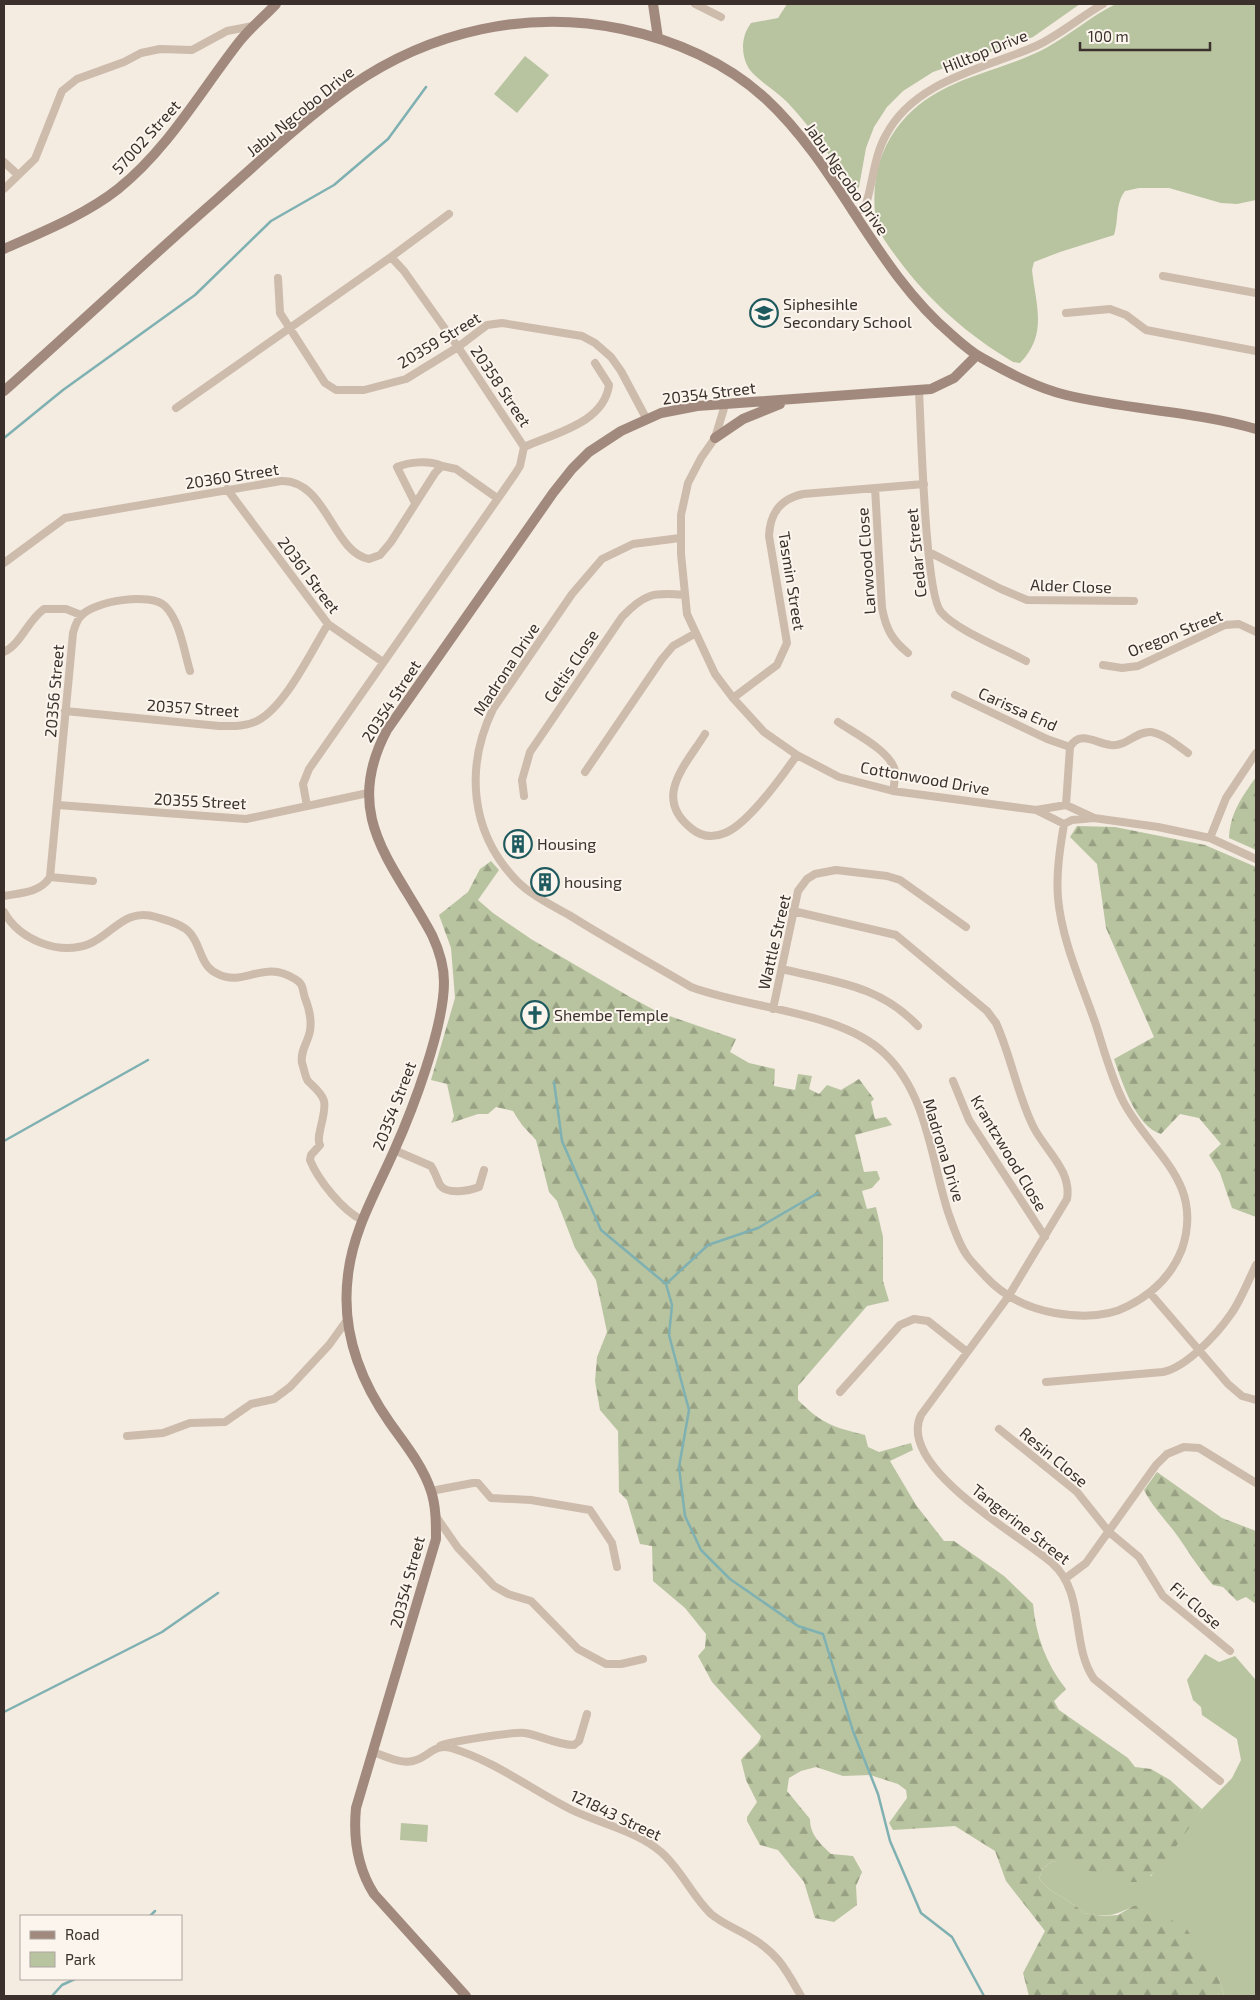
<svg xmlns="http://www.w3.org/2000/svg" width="1260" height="2000" font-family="'Exo 2',sans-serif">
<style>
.green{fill:#b8c4a0}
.forest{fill:url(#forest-firs)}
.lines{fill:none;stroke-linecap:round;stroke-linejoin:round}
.stream{stroke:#7fb0b2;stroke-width:2.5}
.street{stroke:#cdbbac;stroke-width:8}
.secondary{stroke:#a18a7d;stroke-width:10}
.labels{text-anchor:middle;stroke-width:4;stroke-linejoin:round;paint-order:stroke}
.street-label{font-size:16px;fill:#3b302b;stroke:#fbf5ee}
.poi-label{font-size:16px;fill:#3b302b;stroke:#fbf5ee;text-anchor:start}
</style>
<defs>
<pattern id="forest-firs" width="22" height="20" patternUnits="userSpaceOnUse" patternTransform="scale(1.25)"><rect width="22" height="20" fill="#b8c4a0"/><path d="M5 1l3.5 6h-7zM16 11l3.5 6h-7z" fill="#97a083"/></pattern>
</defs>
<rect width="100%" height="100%" fill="#f4ebe1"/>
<path class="green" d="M787,4H1080L1033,37L933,72L903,91L887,107L874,127L866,148L859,187L855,193C834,163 814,130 788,103C778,92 755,79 748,67C740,52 742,35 751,23L778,18Z
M1116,4H1256V200L1237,204L1221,203L1169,188H1139L1125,191C1115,204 1119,220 1114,235L1060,252L1034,262L1032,270C1036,306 1048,334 1020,363L1013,362C968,335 930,302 898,259C890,248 881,237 877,224C873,207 874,188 877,171C883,147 895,126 913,110C950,76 1003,71 1046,48C1070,35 1091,16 1116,4Z
M525,56L549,75L517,113L494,94Z
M1205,1654L1219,1662L1235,1656L1255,1679L1256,1996H1224L1219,1978L1133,1906C1113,1917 1105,1917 1084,1913C1071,1899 1049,1894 1039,1878L1043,1868L1053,1861L1151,1876L1202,1809L1232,1778L1241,1760L1237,1739L1202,1715L1201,1707L1193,1700L1187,1680Z
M401,1823L428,1825L427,1842L400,1840Z"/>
<path class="forest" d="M1256,777V850L1229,838C1230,813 1242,797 1256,777Z
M1077,826L1115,827L1205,845L1256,867V1217L1232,1208L1220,1173L1209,1155L1221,1144L1199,1118L1180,1114L1161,1134C1135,1126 1122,1081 1114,1059L1154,1037L1106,928L1097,864L1070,837Z
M491,861L499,870L478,900L493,913L531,939L630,997L658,1012L736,1039L730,1052L749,1063L775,1069L774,1086L795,1090L798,1074L812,1076L809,1089L819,1094L827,1085L841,1090L859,1079L874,1099L871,1102L875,1119L886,1117L892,1125L855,1135L864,1172L877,1171L880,1179L872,1188L862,1191L867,1209L876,1207L883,1237V1281L889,1301L867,1306L798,1386V1400C822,1424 833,1427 865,1435L868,1447L879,1452L911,1443L913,1450L890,1461L916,1505L944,1541H954L1004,1576L1033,1604C1036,1636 1046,1664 1066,1689L1054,1701L1059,1710L1128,1758L1135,1767L1151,1769L1170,1780L1202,1809C1191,1825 1159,1875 1142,1881C1139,1882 1134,1882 1131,1882L1053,1861L1043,1868L1039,1878C1049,1894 1071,1899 1084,1913L1103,1916L1118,1915L1133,1906L1143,1905L1175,1922L1186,1928L1219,1978L1224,1996H1029L1023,1973L1045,1931L1006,1881L995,1851L955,1826L893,1830L889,1823L907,1798L906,1790L898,1784L870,1775L843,1776L816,1767L801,1771L789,1778L787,1791L810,1819C810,1835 820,1843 831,1854L853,1856L862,1872L856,1886L857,1905L834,1922L815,1918L804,1882L778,1850L760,1845L747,1821V1817L757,1802L746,1780L741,1760C747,1751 759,1746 761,1736L712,1682L698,1656L705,1648L706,1634L685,1608L653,1581L652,1546L640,1544L627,1500L619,1492L618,1431L600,1410L595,1381L597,1357L607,1332L596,1280L575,1248L557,1201L549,1192L536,1140L522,1125L513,1111L496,1107L488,1114H478L451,1123L454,1116L447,1084L431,1080L455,998L451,948L439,915L468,892L480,869Z
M1157,1472L1222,1518L1256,1531V1604L1246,1597L1237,1601L1223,1587L1213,1585C1200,1570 1190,1554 1179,1538C1167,1521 1153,1508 1144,1490Z"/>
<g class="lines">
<path class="stream" d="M4,438L63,390L195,295L271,221L334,185L388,139L426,87
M554,1082L562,1141L601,1230L666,1284L672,1305L669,1335L689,1410L679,1467L685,1516L701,1550L730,1579L798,1626L823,1634L853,1731L878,1794L890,1841L921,1913L952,1937L984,1996
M4,1141L148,1060
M666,1284L708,1245L758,1228L818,1193
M4,1712L162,1632L218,1593
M150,1916L155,1911
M52,1996L62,1985L75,1979"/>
<path class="street" d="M695,4L721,17
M4,162L17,174
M4,189L35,159L62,91L77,79L124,62L141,53L160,49L192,50L227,31L253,26
M852,211L862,210L866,204C873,182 874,156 886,135C915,80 984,69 1036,46C1060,35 1080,17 1103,4
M391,257L449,214
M1163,276L1256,293
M278,278L280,313L325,383L336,390H364L406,379L458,347L487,325L502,323L582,336L595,343L611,357L621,371L646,418
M1066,313L1110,309L1126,315L1146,330L1256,351
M919,391C921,425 925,594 941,612C956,630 1004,649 1026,661
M725,405L715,438L701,458L688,483L681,515V554L687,614L715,674L733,698L764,732L797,755L839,777L893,791L1036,810L1066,805L1094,818
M176,408L391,257L404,271L458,347L524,447L520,466L515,474L309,769L303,784L307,806
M524,447C555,433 604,423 609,385L595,363
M875,488L882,608C886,629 892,640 908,653
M227,489L328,624L383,662
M415,503L397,467C409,462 429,460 442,466
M680,538L633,544L602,559L572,594L493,709C465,767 470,831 515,879C529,894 551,905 569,915C609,940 650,963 691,987C749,1009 841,1011 885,1054C927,1094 931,1159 948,1212C953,1226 958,1242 966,1254C971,1262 979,1269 985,1276C1004,1297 1027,1308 1055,1313C1079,1317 1106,1318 1128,1306C1152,1294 1172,1275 1182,1249C1205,1180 1149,1152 1123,1101C1111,1077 1104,1050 1096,1025C1082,984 1062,942 1058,898C1056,873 1060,848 1064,824
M929,552L1001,589L1027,600L1134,601
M4,563L65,518L281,481C326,479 333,553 369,559L380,555L391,542L435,473L442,466L456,469L497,498
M4,652C21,644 28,620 44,609H66L81,615
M1103,665L1122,668L1138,666L1225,625L1239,624L1256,632
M955,695L1047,739L1070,747
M733,698L777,665L787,643L769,536C770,513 780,499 803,494L924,484
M65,711L219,726C232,726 245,727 257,721C285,707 311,652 328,624
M838,722C854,733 891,751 895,771C896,777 894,784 893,791
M705,734C685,766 652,798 692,829C702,837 713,838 725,833C748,824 783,775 797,755
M585,772L662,659L673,646L696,633
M524,796L522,780L530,752L622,617C644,594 653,592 684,595
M58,805L246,819L368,793
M1066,805L1070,747C1080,729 1097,744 1111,745C1126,747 1136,731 1151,732C1164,734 1177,745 1188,753
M1036,810L1064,824L1072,820L1094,818L1158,827L1210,838L1256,859
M1210,838L1226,798L1256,753
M50,877L93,881
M4,896C20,893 40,893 50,877L73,633C75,627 76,621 81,616C93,601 151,592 165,606C180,621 184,651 190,671
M793,911L896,935L987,1011L996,1023C1011,1056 1018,1097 1034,1128C1046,1151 1072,1171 1067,1199L1008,1297L921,1415C896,1467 1020,1535 1052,1563C1086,1593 1070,1644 1094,1679L1220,1781
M4,912C19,939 58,956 89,944C112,935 125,907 156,917C166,920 183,924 190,933C201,945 200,965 216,973C245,989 262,958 295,979C304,984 302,989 305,998C309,1008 312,1019 310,1031C308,1042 300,1051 302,1063C304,1068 305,1077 308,1081C314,1087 322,1093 324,1101C327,1114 315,1137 320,1145L311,1155L310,1160C318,1180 343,1211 362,1220
M782,969C835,982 879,985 918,1026
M773,1009L798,891L807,879L815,874L836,870L887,876L900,880L966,927
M953,1081L969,1120L1045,1237
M394,1150L431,1166C435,1172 437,1179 440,1185C447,1195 469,1191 479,1187L484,1170
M1150,1293L1228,1384L1242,1396L1256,1400
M1046,1382L1163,1372C1187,1367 1217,1334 1231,1314C1241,1300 1248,1281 1256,1265
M840,1392L900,1325L914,1319L928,1321L967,1352
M999,1429L1077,1492L1109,1532L1139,1557L1163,1596L1230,1651
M127,1436L163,1433L190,1423L225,1422L251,1404L274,1399L290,1387L329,1345L347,1320
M431,1491L473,1483H478L491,1498L531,1500L590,1510L612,1543L617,1567
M435,1515L458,1548L494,1586L508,1594L531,1601L578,1649L606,1664H621L643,1659
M1066,1578L1086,1563L1156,1465L1167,1454L1184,1447L1199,1448L1256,1483
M440,1746C447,1742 517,1731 525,1733C542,1736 557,1745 574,1745L579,1741L587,1714
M373,1752C385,1756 400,1764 413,1761C428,1758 434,1743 451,1748C495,1761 532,1790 572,1810C601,1824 637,1831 661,1852C681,1869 692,1896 711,1914C723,1924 737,1929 750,1937C778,1953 786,1970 801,1996"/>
<path class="secondary" d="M653,4L658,38
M4,249C42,232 85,215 118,189C168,149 200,92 239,42C250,28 264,17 276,4
M4,391C75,328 144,263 216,200C260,161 303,120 351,86C430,31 528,9 622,29C675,40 727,63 766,99C840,168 874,269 952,335C961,343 971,352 982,358C1009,373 1037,388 1066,395C1129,410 1194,411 1256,429
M715,438L743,419L780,404
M466,1996L374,1894C357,1867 353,1839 356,1808L436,1539C436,1523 436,1506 431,1491C423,1466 405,1444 390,1423C359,1379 341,1329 348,1275C353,1230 376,1192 394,1151C413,1109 444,1027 444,982C444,965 439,950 432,935C393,862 341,816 387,730L553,493L572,469L589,452L621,431L661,413L697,406L931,389L954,378L977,355"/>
</g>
<defs>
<symbol id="school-ring" viewBox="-11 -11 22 22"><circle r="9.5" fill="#fbf5ee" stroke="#1f5a5e" stroke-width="1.5"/><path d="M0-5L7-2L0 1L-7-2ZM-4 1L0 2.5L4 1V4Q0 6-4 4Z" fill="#1f5a5e"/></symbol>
<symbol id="building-ring" viewBox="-11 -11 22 22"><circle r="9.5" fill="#fbf5ee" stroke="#1f5a5e" stroke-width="1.5"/><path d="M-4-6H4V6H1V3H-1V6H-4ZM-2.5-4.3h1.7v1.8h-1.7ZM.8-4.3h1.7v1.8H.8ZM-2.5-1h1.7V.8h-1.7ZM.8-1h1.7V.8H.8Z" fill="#1f5a5e"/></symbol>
<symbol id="church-ring" viewBox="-11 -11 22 22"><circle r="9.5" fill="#fbf5ee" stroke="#1f5a5e" stroke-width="1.5"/><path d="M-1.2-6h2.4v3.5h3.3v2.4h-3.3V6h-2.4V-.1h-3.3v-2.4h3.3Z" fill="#1f5a5e"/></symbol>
</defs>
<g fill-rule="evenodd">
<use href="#school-ring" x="748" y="297" width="32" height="32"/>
<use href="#building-ring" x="502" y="828" width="32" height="32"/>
<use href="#building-ring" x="529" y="866" width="32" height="32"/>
<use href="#church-ring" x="519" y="999" width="32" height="32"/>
</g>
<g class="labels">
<g class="street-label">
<text transform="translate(985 51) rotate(-22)" y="6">Hilltop Drive</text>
<text transform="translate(300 111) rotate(-39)" y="6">Jabu Ngcobo Drive</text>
<text transform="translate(146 137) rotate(-48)" y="6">57002 Street</text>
<text transform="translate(847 179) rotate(55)" y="6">Jabu Ngcobo Drive</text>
<text transform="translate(439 340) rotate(-31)" y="6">20359 Street</text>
<text transform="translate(501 386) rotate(56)" y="6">20358 Street</text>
<text transform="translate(709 393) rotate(-7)" y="6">20354 Street</text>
<text transform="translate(232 476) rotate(-9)" y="6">20360 Street</text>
<text transform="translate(916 553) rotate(-96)" y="6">Cedar Street</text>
<text transform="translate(866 561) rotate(-94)" y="6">Larwood Close</text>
<text transform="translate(309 575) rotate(53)" y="6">20361 Street</text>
<text transform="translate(792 581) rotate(81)" y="6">Tasmin Street</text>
<text transform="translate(1071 586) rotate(2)" y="6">Alder Close</text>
<text transform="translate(1175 633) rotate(-22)" y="6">Oregon Street</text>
<text transform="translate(571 666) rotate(-56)" y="6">Celtis Close</text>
<text transform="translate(506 669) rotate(-57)" y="6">Madrona Drive</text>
<text transform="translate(54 691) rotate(-85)" y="6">20356 Street</text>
<text transform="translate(391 701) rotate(-57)" y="6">20354 Street</text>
<text transform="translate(193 708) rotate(4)" y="6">20357 Street</text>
<text transform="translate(1018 709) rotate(24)" y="6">Carissa End</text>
<text transform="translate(925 778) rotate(10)" y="6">Cottonwood Drive</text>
<text transform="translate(200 801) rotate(3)" y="6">20355 Street</text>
<text transform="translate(774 942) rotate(-77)" y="6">Wattle Street</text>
<text transform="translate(394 1106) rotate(-69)" y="6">20354 Street</text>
<text transform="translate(944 1150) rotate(73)" y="6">Madrona Drive</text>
<text transform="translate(1009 1153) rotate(59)" y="6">Krantzwood Close</text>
<text transform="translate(1054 1457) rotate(40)" y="6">Resin Close</text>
<text transform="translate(1021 1524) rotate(38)" y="6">Tangerine Street</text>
<text transform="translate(407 1582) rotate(-75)" y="6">20354 Street</text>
<text transform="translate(1196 1605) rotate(41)" y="6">Fir Close</text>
<text transform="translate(616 1815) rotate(25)" y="6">121843 Street</text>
</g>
<g class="poi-label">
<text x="783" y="310">Siphesihle<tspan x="783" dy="18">Secondary School</tspan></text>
<text x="537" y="850">Housing</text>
<text x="564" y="888">housing</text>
<text x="554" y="1021">Shembe Temple</text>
</g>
</g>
<rect width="1260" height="2000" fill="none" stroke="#3b302b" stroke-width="10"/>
<rect x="20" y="1915" width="162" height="65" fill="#fbf5ee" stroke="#aea6a0"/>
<rect x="30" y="1931" width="25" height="8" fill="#a18a7d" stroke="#aea6a0"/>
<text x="65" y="1940" font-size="15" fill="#3b302b">Road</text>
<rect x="30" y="1952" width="25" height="15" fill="#b8c4a0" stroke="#aea6a0"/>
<text x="65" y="1965" font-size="15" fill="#3b302b">Park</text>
<path d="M1080 42v8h130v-8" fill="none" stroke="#3b302b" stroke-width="2.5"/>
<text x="1088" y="42" font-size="15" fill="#3b302b" stroke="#fbf5ee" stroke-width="4" paint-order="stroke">100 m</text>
</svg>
